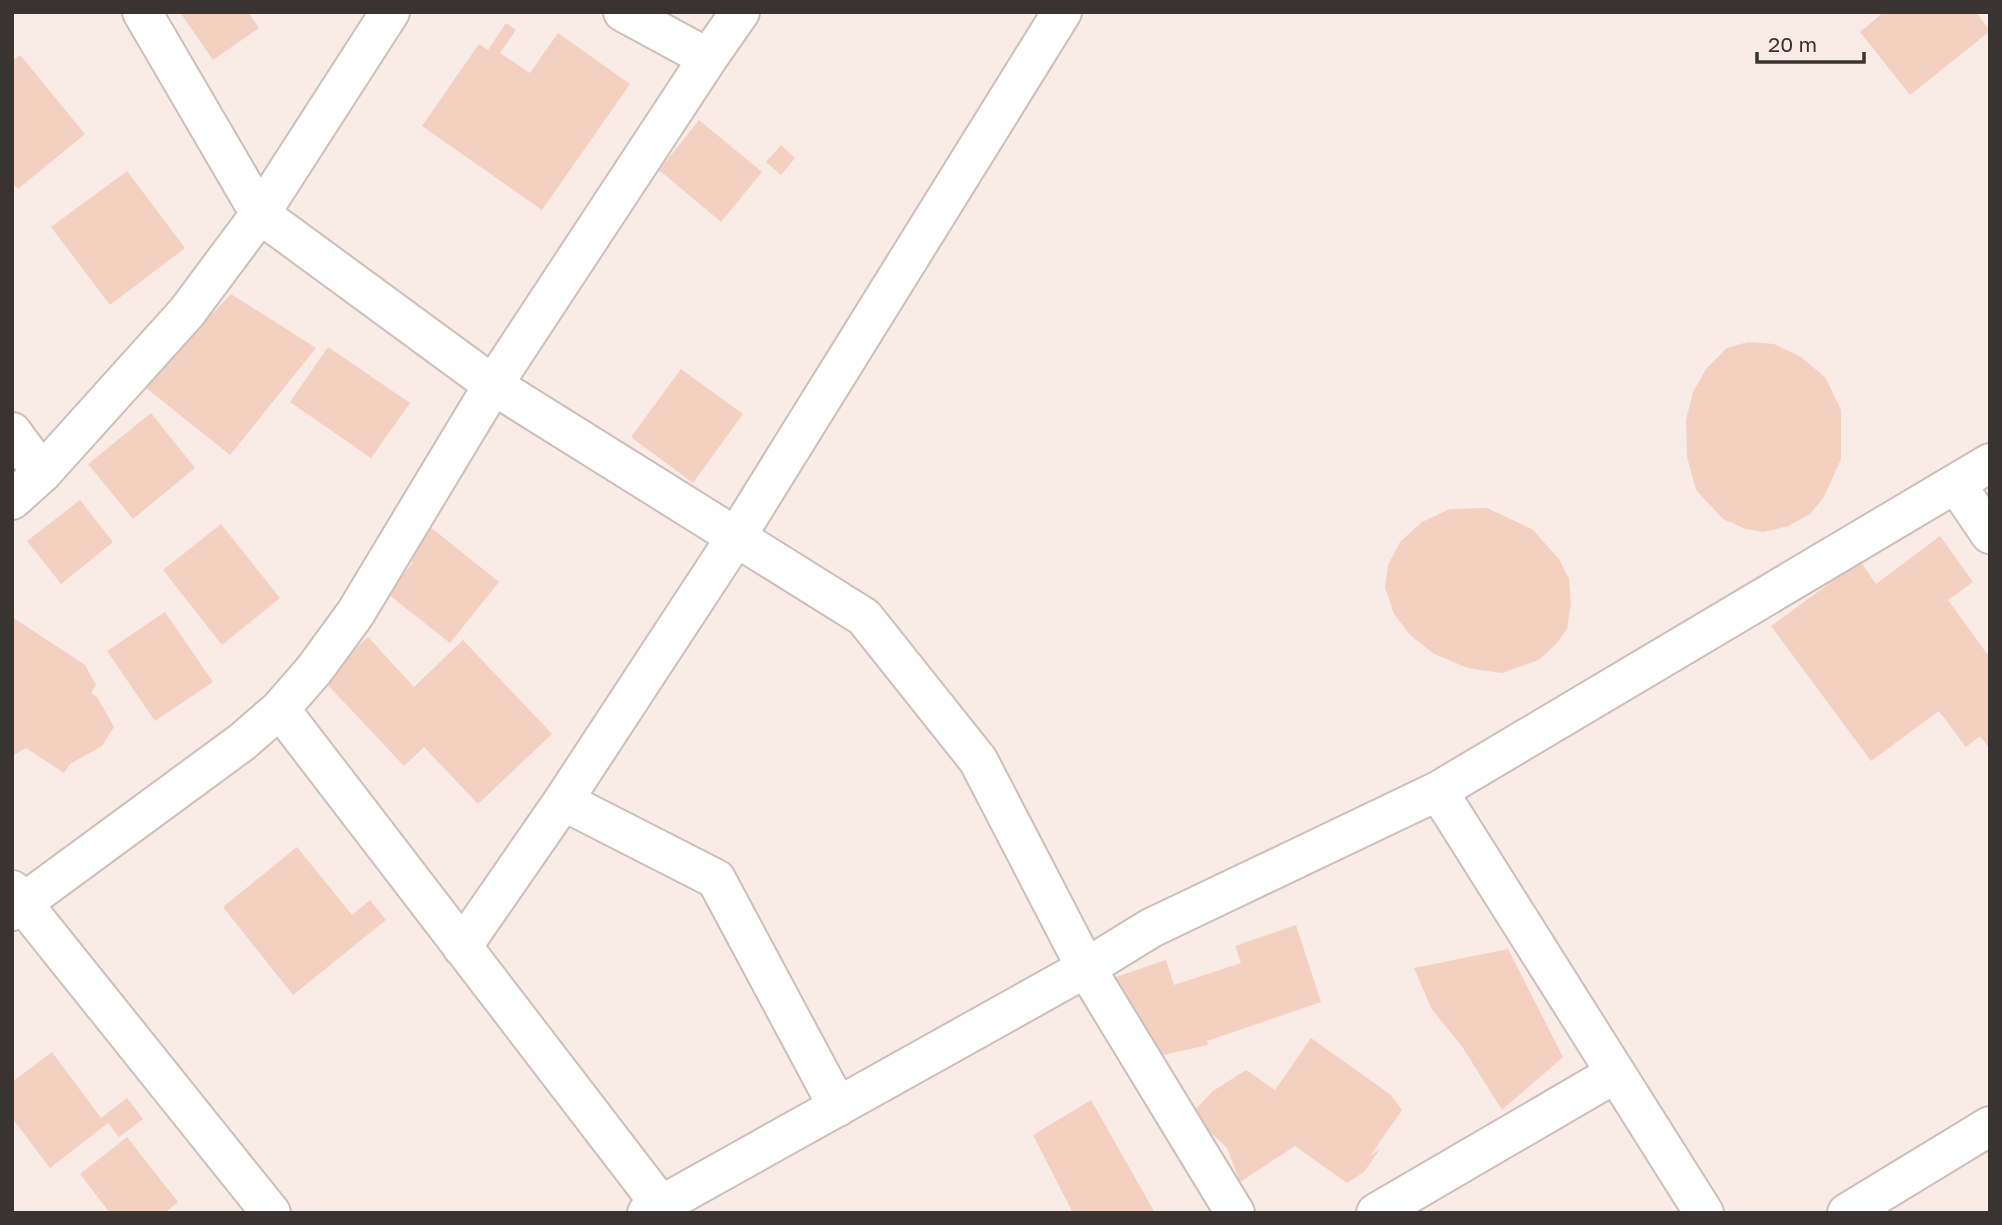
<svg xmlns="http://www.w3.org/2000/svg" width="2002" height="1225" font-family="'Golos Text',sans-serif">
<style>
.building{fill:#f4d0c1}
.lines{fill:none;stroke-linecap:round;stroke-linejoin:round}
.street-casing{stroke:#ccbfba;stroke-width:42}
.secondary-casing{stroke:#ccbfba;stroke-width:42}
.street{stroke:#fff;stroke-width:38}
.secondary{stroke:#fff;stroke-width:38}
</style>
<rect width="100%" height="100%" fill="#f9ebe6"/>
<path class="building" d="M180,12H253L250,15L259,28L213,60Z
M1884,12H1976L1990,31L1910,95L1860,32Z
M506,23L516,30L500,53L530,73L558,33L630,84L542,210L422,126L479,44L488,50Z
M20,55L85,134L18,189L12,182V61Z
M699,120L762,172L721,222L659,170Z
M781,145L795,158L781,175L766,162Z
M127,171L185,248L110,305L51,227Z
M231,294L316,348L230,455L146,388L167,361Z
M1748,342L1774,344L1801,357L1825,377L1841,410V459L1824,497L1810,514L1788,526L1763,532L1746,529L1723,519L1696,490L1687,457L1686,420L1693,392L1706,369L1727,348Z
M328,347L410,403L371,458L290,402Z
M681,369L743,414L693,483L631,437Z
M151,413L195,468L133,519L88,464Z
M80,500L113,542L61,584L27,541Z
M1487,508L1532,529L1559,559L1569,579L1571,603L1567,629L1557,643L1539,660L1502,673L1468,668L1434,654L1410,635L1394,614L1385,587L1388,565L1400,542L1422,522L1450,509Z
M221,524L280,598L222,645L163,570Z
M429,526L499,582L450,643L388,594L413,562L406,556Z
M1940,536L1973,582L1948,600L1990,658V749L1980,736L1966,747L1939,711L1871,761L1771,626L1860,561L1876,584Z
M165,612L213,682L155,721L107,651Z
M12,617L85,665L96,685L91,693L97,697L114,727L102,746L70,764L64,773L26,748L12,756Z
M368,637L414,687L463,640L552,734L478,804L424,747L404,766L323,680Z
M297,847L352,915L370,900L386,920L293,995L223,907Z
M1296,925L1321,1002L1207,1041L1208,1045L1159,1056L1113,978L1166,960L1174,985L1241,963L1235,946Z
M1508,949L1563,1057L1502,1110L1463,1048L1431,1008L1414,968Z
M1311,1038L1391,1095L1402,1110L1370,1156L1380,1149L1364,1172L1347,1183L1295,1146L1240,1182L1227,1148L1191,1114L1213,1091L1246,1070L1275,1090Z
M52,1052L101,1118L127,1098L143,1119L119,1137L108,1123L50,1168L12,1118V1082Z
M1091,1100L1155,1213H1073L1033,1135Z
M127,1137L178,1202L165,1213H110L80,1174Z"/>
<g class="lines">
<defs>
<path id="street" d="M142,12L260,214L493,385L864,617L978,760L1086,968L1235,1213
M623,12L708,58
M12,432L42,473
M1956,484L1990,534
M280,709L667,1213
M1438,791L1704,1213
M563,801L716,879L838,1107
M12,890L271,1213
M12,911L242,742L280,709L314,670L355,614L493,385L708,58L740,12
M462,947L563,801L736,537L1062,12
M647,1213L1086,968L1151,928L1438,791L1990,463
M1376,1213L1616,1073"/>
<path id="secondary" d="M12,500L42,473L187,312L260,214L390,12
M1847,1213L1990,1126"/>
</defs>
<use href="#street" class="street-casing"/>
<use href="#secondary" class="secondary-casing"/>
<use href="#street" class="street"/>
<use href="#secondary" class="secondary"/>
</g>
<rect width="2002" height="1225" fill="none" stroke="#393432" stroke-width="28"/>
<path d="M1757 52v10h107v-10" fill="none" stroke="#393432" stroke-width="3.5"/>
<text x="1768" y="52" font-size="21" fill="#393432" stroke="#f9ebe6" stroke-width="5" paint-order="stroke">20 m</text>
</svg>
